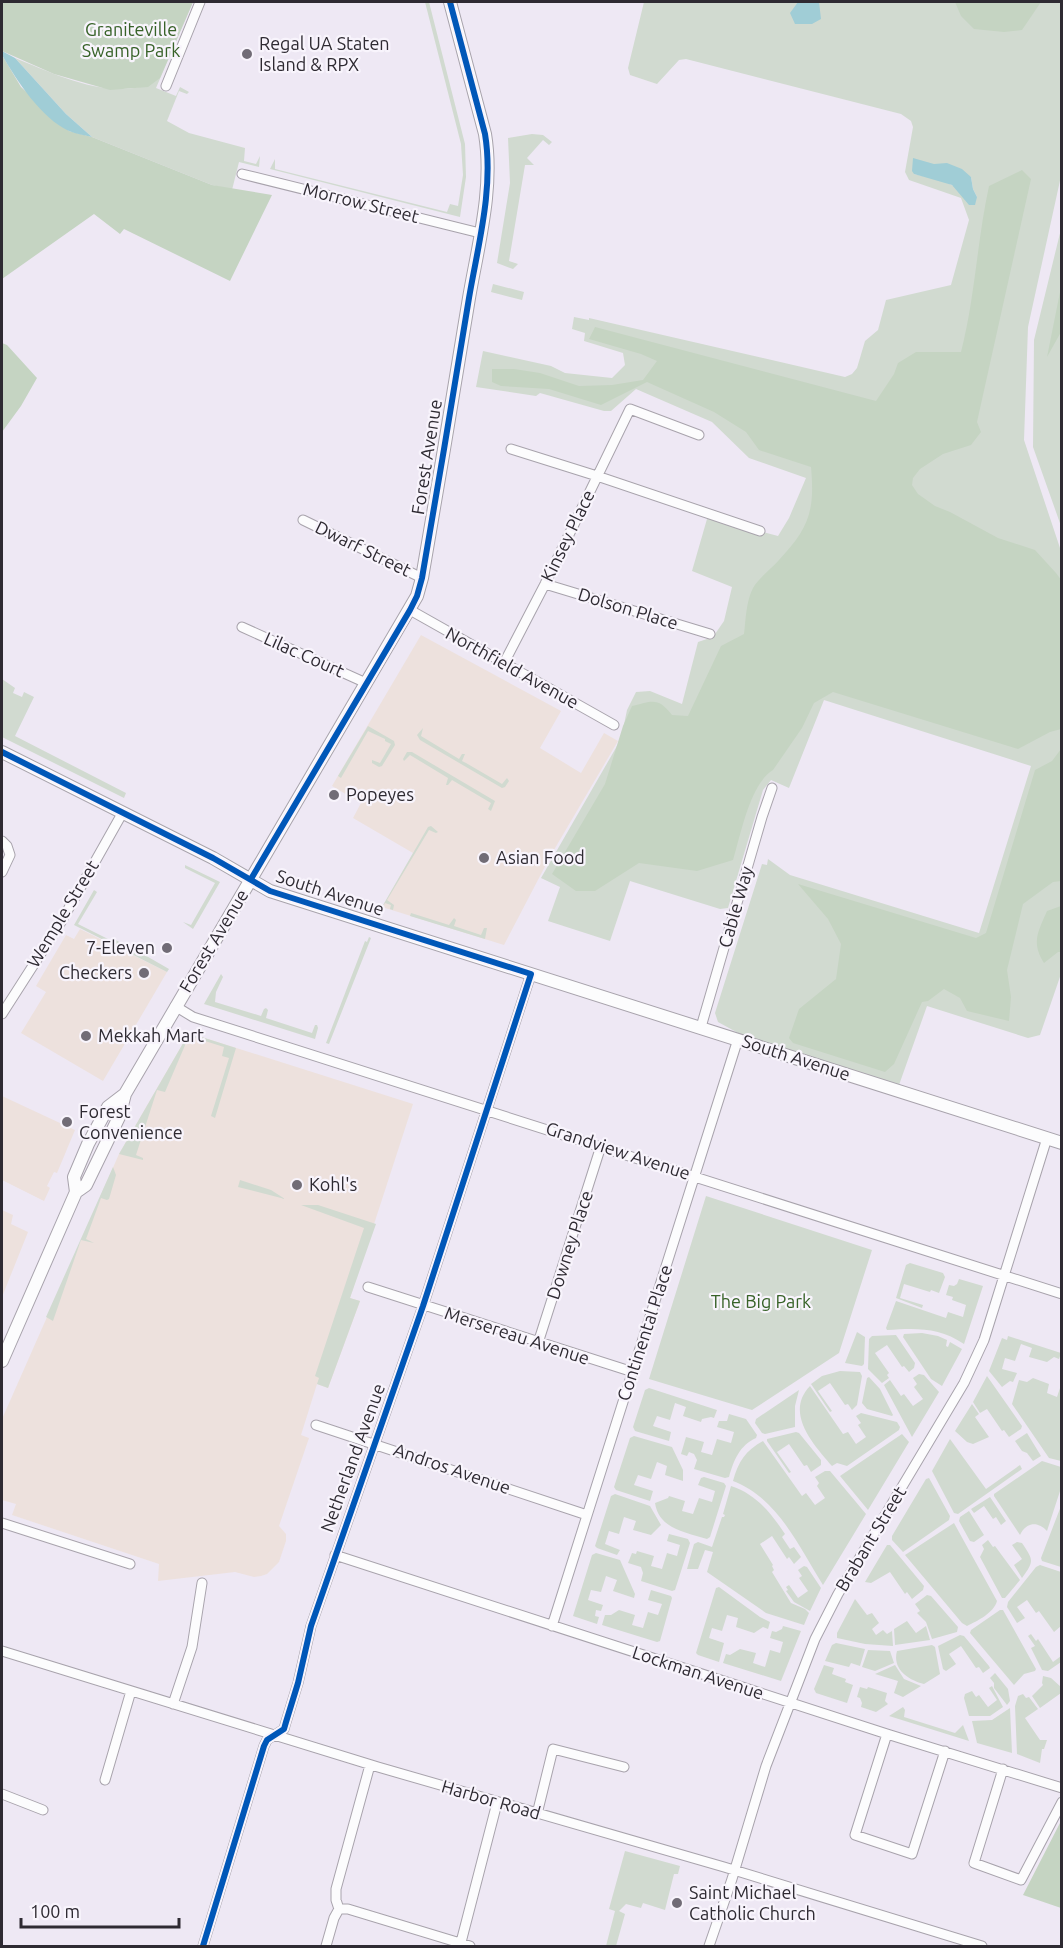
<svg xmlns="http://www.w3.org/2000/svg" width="1063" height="1948" font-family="Ubuntu,sans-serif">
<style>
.commercial{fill:#ede1dd}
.green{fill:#d1dad0;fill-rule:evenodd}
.forest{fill:#c5d4c2}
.water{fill:#a0cdd6}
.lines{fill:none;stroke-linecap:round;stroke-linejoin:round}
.street-casing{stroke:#a8a3ac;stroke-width:11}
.secondary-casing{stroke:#a8a3ac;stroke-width:14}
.street{stroke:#fcfcfd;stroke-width:9}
.secondary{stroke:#fcfcfd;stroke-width:12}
.cycleway-casing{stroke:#f8f4fc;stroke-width:10}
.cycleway{stroke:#0057b8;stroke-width:6}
.poi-dot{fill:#716c76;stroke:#f8f4fc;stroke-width:2}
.labels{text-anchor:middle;stroke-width:4.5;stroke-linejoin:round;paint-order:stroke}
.park-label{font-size:18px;fill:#376228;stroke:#f8f4fc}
.poi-label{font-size:18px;fill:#2e2a32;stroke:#f8f4fc;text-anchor:start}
.street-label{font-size:18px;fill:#2e2a32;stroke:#f8f4fc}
</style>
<rect width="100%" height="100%" fill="#eee8f4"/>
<path class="commercial" d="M421,635L561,711L540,748L581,773L604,733L618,741L551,855L504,945L382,907L413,853L353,818L361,803L332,786Z
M80,929L167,972L103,1081L21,1033L46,992L36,986L66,935L74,939Z
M189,1033L413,1104L350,1298L360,1301L328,1388L317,1384L301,1435L309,1438L279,1526L286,1534V1541L279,1562L267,1574L261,1576L254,1577L235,1572L158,1581L159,1564L12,1515L16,1504L2,1500V1419L119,1154Z
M2,1096L75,1130L57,1173L54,1172L47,1186L50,1188L44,1201L2,1180Z
M2,1210L13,1215L11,1224L28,1232L2,1297Z"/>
<path class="green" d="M2,2H193L156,88L176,96L180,87L189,92L187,94L179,91L167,121L189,133L245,148L244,161L256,164L260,156L259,167L239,162L232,190L212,185L92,137L66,114L15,58C52,73 100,96 139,87Z
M425,2H429L465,144L466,177L460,217L270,169L275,159V169L447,212L450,204L458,206L463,175L461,144Z
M644,2H1061V176L1028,327L1024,440L1062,554V971L1040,1035L1028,1038L927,1006L899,1085L740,1034L718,1022L715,1013L762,864L767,865L768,859L790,875L979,933L1031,766L824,700L789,788L771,780L763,790L728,908L720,909L630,881L610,941L548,921L560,887L541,878L621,739L627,710L636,692L650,691L682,704L698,642L713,637L724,621L732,587L692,571L707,519H715L778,536L789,518L806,478L749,458L712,422L636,389L611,411H604L540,393L536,396L476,387L483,351L551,366L565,373L612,378L625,365L623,353L584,341L585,333L572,329L574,317L589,320V318L845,377L852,374L857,368L865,341L878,330L886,300L951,285L969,220L961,198L909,180L905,172L913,127L911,121L901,114L686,59L679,60L657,84L630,75L628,68ZM913,159L971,177L973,189L977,197L941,180L914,174Z
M532,134L543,135L552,142L549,145L543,140L527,158L534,165H525L509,261L518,264L513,269L497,263L510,183L508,138Z
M1061,229V526L1033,447L1034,340Z
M493,284L524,292L522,300L491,292Z
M2,679L15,688L13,693L22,697L24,692L34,697L15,736L126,793L124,798L2,737Z
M368,726L394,741L395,745L382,766L379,767L372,763V760L380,763L391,744L385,741V739L368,731L341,778L338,776Z
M423,728L421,736L459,759L462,754H465L462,761L466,763L502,784L507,778L509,781L505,787L502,788L420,740L417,735Z
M407,752H412L495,801L491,811L488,809L491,803L452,780L448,785H446L448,778L410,755L404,761L403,759Z
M431,826L438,832L436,833L429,830L387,900L394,905L393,910L390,909L391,905L385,903L383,907H382L428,827Z
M185,865L220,882L193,929L183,922L191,925L215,883L185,868Z
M94,890L97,892L78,924L112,941L114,939L121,943L120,945L141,956L143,954L169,969L167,972L74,925Z
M411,913L449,925L454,918L456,920L454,926L481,935L484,928H487L485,939L410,916Z
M369,937L371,938L329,1044L326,1043L365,941L367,942Z
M221,974L223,977L216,992L215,1002L261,1016L264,1009L266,1008L268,1010L266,1018L312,1033L315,1025H317L318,1028L315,1039L204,1004Z
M189,1033L236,1048L215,1118L211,1116L229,1058L222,1056L224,1047L189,1036L165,1092L157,1090L136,1155L143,1158V1160L119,1154Z
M113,1167L116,1175L109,1199L107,1200L101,1198L86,1239L94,1243L81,1240L53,1321L46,1317Z
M240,1180L271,1190L285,1199L238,1187Z
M706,1196L872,1250L839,1353L752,1410L649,1379Z
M301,1205H318L376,1224L350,1298L360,1301L328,1388L317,1384L319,1378L315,1376L364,1228Z
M910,1263L943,1273L945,1277L939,1293L931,1290L930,1292L904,1284L900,1298L923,1305L922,1308L896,1298L906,1265Z
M959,1279L983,1286L964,1344C939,1327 916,1328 887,1330L886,1328L896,1301L946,1318L948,1312L963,1317L966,1305L952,1300L953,1297L946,1295L949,1285L954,1286L957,1284Z
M857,1332L865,1337L864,1364L862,1366L845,1363Z
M922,1333L938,1336L947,1340L946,1346L948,1347L950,1342L962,1349L942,1386L931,1379L903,1337L904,1334Z
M896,1335L915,1363L914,1368L909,1372L904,1366L902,1367L887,1345L875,1353L889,1373L887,1375L889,1378L882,1383L868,1369L869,1339L872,1336Z
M1008,1336L1061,1353L1059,1359L1054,1357L1047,1362L1029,1357L1032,1348L1021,1344L1015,1361L1005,1358L1002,1369L1017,1373L1013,1382L1010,1381L1002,1387L989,1371L1002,1338L1007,1340Z
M840,1371L860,1372L862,1376L857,1405L852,1410L848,1404L845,1405L830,1383L818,1391L832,1411L830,1412L811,1384L822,1376Z
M919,1374L924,1375L939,1392L912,1437L884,1385L890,1380L901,1396L904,1394L913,1406L923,1399L914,1387L917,1384L913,1378Z
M987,1376L1022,1426L1021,1429L1009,1437L1004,1430L1002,1431L987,1409L980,1413L973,1402Z
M869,1377L880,1389L893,1415L892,1416L867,1409L862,1403L867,1378Z
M1033,1378L1049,1384L1047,1393L1057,1397L1061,1385V1461L1049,1458L1012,1404L1019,1380L1027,1382Z
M810,1386L843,1434L848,1432L856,1444L866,1437L858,1425L861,1423L856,1416L861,1413L897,1422L900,1427L899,1430L847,1466L837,1463L832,1466C814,1445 784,1413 810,1386Z
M649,1388L717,1410L714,1418L711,1417L702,1419L701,1422L683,1416L686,1407L675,1403L670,1420L657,1416L653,1426L671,1432L669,1441L635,1431L633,1427L645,1390Z
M799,1390L795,1406V1427L765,1434L762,1433L755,1423L756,1419Z
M972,1404L979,1414L975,1417L989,1437L973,1444L967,1442L955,1431Z
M729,1414L746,1419L757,1435L756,1438C739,1446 734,1460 729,1477L725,1478L694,1469L697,1460L694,1454L689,1452L687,1456L681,1454L686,1437L704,1442L701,1452L712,1455L717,1439L731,1443L734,1432L717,1427L719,1421H727Z
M796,1432L799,1433L821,1460V1465L811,1472L807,1465L804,1466L789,1444L777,1452L791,1472L789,1473L767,1441V1439Z
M1027,1433L1041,1456L1033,1461L1027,1453L1022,1451L1015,1441Z
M902,1434L909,1442L868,1510L840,1476Z
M634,1436L672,1447L683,1470V1481L665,1475L667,1466L657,1462L651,1479L638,1475L634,1485L653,1491L650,1501L616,1490L614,1487L630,1438Z
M950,1439L986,1489L1020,1465L1022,1469L958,1514L954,1513L932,1471Z
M763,1441L802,1496L806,1493L815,1505L825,1498L817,1486L819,1483L815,1477L825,1471H830L866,1514L823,1585C799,1547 778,1498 733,1481C738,1462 746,1450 763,1441Z
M1042,1461L1061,1467V1488L1047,1531C1038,1521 1026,1522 1020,1535L994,1496V1494Z
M704,1477L724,1483L726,1486L710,1537L707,1539C685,1532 659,1529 655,1503L668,1498L669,1496L685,1501L682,1511L693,1514L699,1498L712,1502L715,1491L698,1485L701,1478Z
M929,1478L950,1516L949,1520L903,1552L892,1540V1536L926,1479Z
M731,1486C756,1494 771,1513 785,1534L782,1537L790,1549L794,1547L801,1557L794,1564L789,1557L787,1559L772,1536L760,1544L773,1565L772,1566L774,1570L772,1572L791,1603L805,1609L809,1613L804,1625L766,1613L707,1572L713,1552L705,1550L698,1569H687L694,1544L698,1542L712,1547L722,1517H724L725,1515L723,1514Z
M615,1494L650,1506L661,1525L651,1535L633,1530L636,1521L624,1517L619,1534L609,1531L605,1544L620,1550L617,1555L597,1548L595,1546L611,1496Z
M990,1497L1006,1521L1001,1525L996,1517L993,1519L984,1506L974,1513L971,1509Z
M1061,1506L1060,1556L1061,1567L1042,1561L1041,1558Z
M969,1511L984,1535L974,1542L970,1541L959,1521L960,1517Z
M954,1523L997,1601C994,1613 977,1621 967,1626L962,1623L905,1555Z
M669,1534L688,1539L690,1543L675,1590L672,1591L641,1581L643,1573L641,1567L628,1563L632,1553L636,1554L637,1551L654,1556L651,1566L662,1569L667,1553L677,1556L680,1545L667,1541Z
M988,1540L993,1547L995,1546L1020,1580L1005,1598H1002L980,1557L984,1549L982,1545Z
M1017,1542L1022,1543C1033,1560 1035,1560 1022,1578L1014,1565L1022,1559L1012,1545Z
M890,1545L924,1586L923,1590L912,1599L907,1592L905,1594L890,1572L871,1583L865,1582L887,1545Z
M596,1553L620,1560L635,1594L634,1598L613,1591L617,1580L606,1576L601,1592L591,1590L588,1600L603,1605L601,1611L596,1610L595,1616L599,1617L597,1624L573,1616L592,1555Z
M1040,1565L1061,1572V1626L1054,1632L1039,1611L1036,1613L1027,1600L1017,1607L1025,1618L1017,1623L1007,1607L1008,1602L1036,1567Z
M804,1566L807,1567L821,1588L810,1611L794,1602L786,1591L788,1590L786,1587L789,1585L798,1598L808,1591L799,1578L802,1576L798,1570Z
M719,1587L760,1617L770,1622L768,1629L763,1627L754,1633L736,1627L738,1618L727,1615L722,1631L712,1628L709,1638L724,1643L719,1662L698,1655L696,1653L716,1588Z
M651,1590L671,1596L672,1598L660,1641L657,1642L602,1625L605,1615H611L619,1610L635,1615L632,1625L643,1628L648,1612L658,1615L662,1604L648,1600Z
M927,1595L931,1596L958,1627L957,1632L932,1639L926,1622L917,1613L920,1611L915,1604Z
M855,1599L867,1615L872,1613L879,1623L872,1629L876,1635L883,1630L887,1634L892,1631L893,1646L865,1644L837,1638V1633Z
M1000,1610H1003L1036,1669L1035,1671L1024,1674L1014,1685L970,1633L971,1630Z
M907,1621L916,1633L926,1626L930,1640L895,1645L894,1629Z
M783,1626L801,1631L781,1681L723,1663L726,1654L730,1655L740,1649L756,1653L753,1663L765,1667L770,1650L780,1653L783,1642L770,1638L772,1631L776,1632L782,1629Z
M1031,1634L1036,1641L1038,1639L1053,1662L1061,1656V1662L1048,1671L1042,1670L1031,1648L1035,1646L1028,1636Z
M960,1635L964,1636L989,1666L990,1668L983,1673L979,1667L976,1668L961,1646L949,1654L956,1664L946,1671L943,1669L938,1646Z
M836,1643L865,1649L860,1666L851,1663L849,1667L825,1661L832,1645Z
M932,1645L935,1647L940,1674L924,1684C908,1680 892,1669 897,1651Z
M868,1650L890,1651L894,1663L875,1671L862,1667Z
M824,1665L834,1668L832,1674L846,1679L845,1682L853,1685L847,1703L816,1693L814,1689Z
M895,1665L904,1679L921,1686L903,1697L894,1693L898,1681L875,1674Z
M995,1673L1008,1689L1010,1701L1007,1705L994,1688V1683L990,1678Z
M1043,1676L1051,1678L1061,1687V1693L1040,1708L1032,1696L1043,1685L1042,1683Z
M992,1686L1003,1707L990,1716H969L964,1698L965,1694L972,1691L976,1697L979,1695L988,1707L997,1700L989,1688Z
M860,1687L867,1689L868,1687L887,1693L885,1701L888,1704L876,1712L861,1707L862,1703L860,1698L857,1697Z
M1023,1694L1026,1698L1029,1697L1038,1709L1025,1718L1040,1740H1047L1044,1749H1042L1040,1763L1017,1754L1015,1706L1018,1696Z
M903,1707L905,1710L904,1717L955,1733L963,1725L969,1741L889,1716Z
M1010,1708L1012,1753L977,1743L972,1721L992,1720Z
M625,1851L680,1866L678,1874H674L665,1910L643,1903L641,1908L626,1904L619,1911L625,1914L616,1946H606L615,1911L609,1909Z"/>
<path class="forest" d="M2,2H193L160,78L148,87L110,90L54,74L2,51Z
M955,2H1041L1022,30L1004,32L974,29L961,16Z
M2,55L21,87L69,131L92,137L212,185L272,195L230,281L124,229L120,234L94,214L2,279Z
M1022,170L1031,179L977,422L981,432L971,445L943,454L920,469L913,478L912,485L918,494L935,506L950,512L998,538L1035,550L1056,573L1062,581L1061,729L1050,732L1018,749L833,692L814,703L802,728L773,770C750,784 741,834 733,860L697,871L639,863L595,891H576L552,874L605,784L623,726L632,706C653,701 658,697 672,715L688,716L721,646L744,634C746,618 746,602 753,588C759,578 771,569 779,560C809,528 815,511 811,467L759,450L746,432L714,412L647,382L601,405L549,389L501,386L492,382V369H514L540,373L579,386L612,385L643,380L657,361L641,354L589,339L595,327L876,401L894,374L898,363L916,352H961C975,298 977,241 989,186Z
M1061,287V332L1047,357Z
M2,343L7,345L37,378L21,406L2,432Z
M1061,749V881L1053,882L1023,904L1007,970L1011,997L1009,1021L967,1011L960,998L944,989L928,1001L922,1002L894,1064L885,1072L793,1043L789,1038L799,1009L836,979L841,944L828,919L798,884L976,938L986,933L1035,770L1052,761Z
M1061,906V952H1058L1044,963C1031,942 1038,932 1047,911Z
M1061,1821V1908L1023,1895Z"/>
<path class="water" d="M798,2H819L821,19L812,24H795L790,13Z
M2,51L15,58L66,114L92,137C85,135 76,134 69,131C41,118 17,81 2,55Z
M913,158L934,164L947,163L962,169L971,177L973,189L977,197L975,205H969L952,185L914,174L912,171Z"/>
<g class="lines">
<defs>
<path id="street" d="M166,86L200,2
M242,174L480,233
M511,449L597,476L760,531
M303,520L422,578
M545,584L710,634
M410,610L614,725
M242,627L366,683
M504,663L545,584L630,409L699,435
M2,841L7,846L10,855L2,872
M175,1006L193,1017L1062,1294
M2,1014L61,922L123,812
M701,1027L762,817L772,788
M368,1287L633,1372
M538,1343L601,1146
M316,1425L587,1515
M2,1523L130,1564
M335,1555L887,1734L1062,1788
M552,1626L738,1039
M2,1651L378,1767L724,1867L982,1946
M173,1704L192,1647L202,1583
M887,1734L855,1835L912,1854L945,1751
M1003,1769L974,1863L1021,1880L1062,1802
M105,1780L131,1691
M2,1794L43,1810
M537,1814L553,1749L624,1767
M339,1909L336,1900V1889L370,1765
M339,1909H348L470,1946
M203,1946L264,1746L267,1740L284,1729L286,1722L298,1683L311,1626L423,1306L531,974
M326,1946L334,1918L339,1909
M460,1946L497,1803
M709,1946L732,1879L766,1766L815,1639L838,1594L964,1383L984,1340L994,1308L1047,1138"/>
<path id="secondary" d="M2,752L213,858L270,891L1062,1143
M76,1192L86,1185L119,1117L125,1094L417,596L422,578C438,485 454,391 469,298C478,245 494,188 485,134L450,2
M2,1361L76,1192L74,1177L88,1144L108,1107L125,1094"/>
</defs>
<use href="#street" class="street-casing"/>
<use href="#secondary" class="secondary-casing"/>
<use href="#street" class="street"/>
<use href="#secondary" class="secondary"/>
<defs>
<path id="cycleway" d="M2,752L213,858L270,891L531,974L423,1306L311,1626L298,1683L286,1722L284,1729L267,1740L264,1746L203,1946
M251,879L410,610L417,596L422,578C438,485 454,391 469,298C478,245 494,188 485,134L450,2"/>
</defs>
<use href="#cycleway" class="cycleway-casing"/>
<use href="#cycleway" class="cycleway"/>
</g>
<g class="poi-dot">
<circle cx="247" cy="54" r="6"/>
<circle cx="334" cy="795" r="6"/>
<circle cx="484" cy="858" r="6"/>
<circle cx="167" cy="948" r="6"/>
<circle cx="144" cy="973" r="6"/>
<circle cx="86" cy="1036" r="6"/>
<circle cx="67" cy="1122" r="6"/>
<circle cx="297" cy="1185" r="6"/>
<circle cx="677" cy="1903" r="6"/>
</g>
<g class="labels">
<g class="park-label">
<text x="131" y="36">Graniteville<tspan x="131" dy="21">Swamp Park</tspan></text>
<text x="761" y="1308">The Big Park</text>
</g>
<g class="poi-label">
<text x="259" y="50">Regal UA Staten<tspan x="259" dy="21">Island &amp; RPX</tspan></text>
<text x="346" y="801">Popeyes</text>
<text x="496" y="864">Asian Food</text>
<text x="155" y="954" text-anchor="end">7-Eleven</text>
<text x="132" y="979" text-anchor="end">Checkers</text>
<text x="98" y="1042">Mekkah Mart</text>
<text x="79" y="1118">Forest<tspan x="79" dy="21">Convenience</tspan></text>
<text x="309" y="1191">Kohl's</text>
<text x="689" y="1899">Saint Michael<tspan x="689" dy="21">Catholic Church</tspan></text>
</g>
<g class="street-label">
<text transform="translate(361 203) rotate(14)" y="6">Morrow Street</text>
<text transform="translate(427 457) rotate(-81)" y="6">Forest Avenue</text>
<text transform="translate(568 536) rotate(-64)" y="6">Kinsey Place</text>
<text transform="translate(363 549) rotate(26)" y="6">Dwarf Street</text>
<text transform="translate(628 609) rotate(17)" y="6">Dolson Place</text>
<text transform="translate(304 655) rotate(24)" y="6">Lilac Court</text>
<text transform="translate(512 668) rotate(29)" y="6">Northfield Avenue</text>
<text transform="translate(330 893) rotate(18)" y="6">South Avenue</text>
<text transform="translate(736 907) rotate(-74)" y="6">Cable Way</text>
<text transform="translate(63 914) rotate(-59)" y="6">Wemple Street</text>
<text transform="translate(214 941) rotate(-59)" y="6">Forest Avenue</text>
<text transform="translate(796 1058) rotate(18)" y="6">South Avenue</text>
<text transform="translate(618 1151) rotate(18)" y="6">Grandview Avenue</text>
<text transform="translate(570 1245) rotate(-72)" y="6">Downey Place</text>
<text transform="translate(645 1333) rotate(-72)" y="6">Continental Place</text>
<text transform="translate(517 1336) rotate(18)" y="6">Mersereau Avenue</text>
<text transform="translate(353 1458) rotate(-70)" y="6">Netherland Avenue</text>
<text transform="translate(452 1469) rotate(19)" y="6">Andros Avenue</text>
<text transform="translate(871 1539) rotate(-59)" y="6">Brabant Street</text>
<text transform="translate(698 1673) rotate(18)" y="6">Lockman Avenue</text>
<text transform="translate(491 1800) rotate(16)" y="6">Harbor Road</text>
</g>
</g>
<rect width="1063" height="1948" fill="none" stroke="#2e2a32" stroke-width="6"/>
<path d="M21 1918v9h158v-9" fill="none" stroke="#2e2a32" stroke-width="3"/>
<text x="30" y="1918" font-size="18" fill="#2e2a32" stroke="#f8f4fc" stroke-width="4.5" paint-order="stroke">100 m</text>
</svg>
